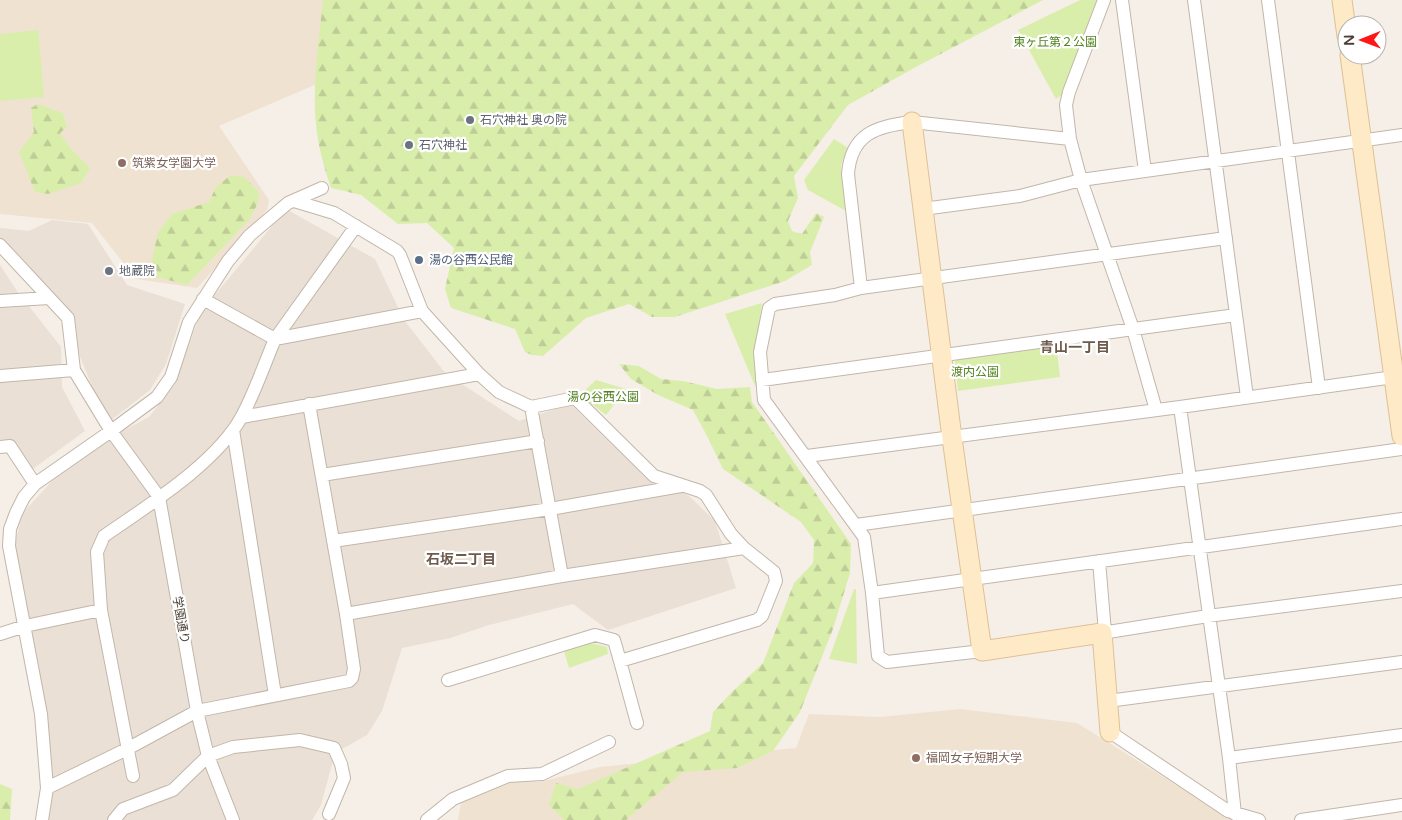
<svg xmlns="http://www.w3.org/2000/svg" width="1402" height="820" font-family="'Varela Round','Noto Sans JP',sans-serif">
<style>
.residential{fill:#eae0d5}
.education{fill:#f0e2d0}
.forest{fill:url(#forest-firs)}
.park{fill:#daeeac}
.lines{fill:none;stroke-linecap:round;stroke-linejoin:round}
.street-casing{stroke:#c2b6a9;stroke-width:14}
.secondary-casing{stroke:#dec094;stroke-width:21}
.street{stroke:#fff;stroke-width:12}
.secondary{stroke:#ffeac8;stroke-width:19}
.worship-dot{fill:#6b7280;stroke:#fff;stroke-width:2}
.education-dot{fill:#8d6e63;stroke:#fff;stroke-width:2}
.service-dot{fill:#5c6f8a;stroke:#fff;stroke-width:2}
.labels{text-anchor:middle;stroke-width:4.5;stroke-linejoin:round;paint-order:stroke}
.park-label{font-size:12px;fill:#548321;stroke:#fff}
.worship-label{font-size:12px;fill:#5b616d;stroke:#fff;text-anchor:start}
.education-label{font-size:12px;fill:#785e54;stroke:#fff;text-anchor:start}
.service-label{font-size:12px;fill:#4e5e75;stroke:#fff;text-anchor:start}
.street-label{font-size:12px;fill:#4a3f35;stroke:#fff}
.neighbourhood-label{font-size:14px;font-weight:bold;fill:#6e5b4b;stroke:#fff}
</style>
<defs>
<pattern id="forest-firs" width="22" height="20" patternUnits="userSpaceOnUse" patternTransform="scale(1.25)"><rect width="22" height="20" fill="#daeeac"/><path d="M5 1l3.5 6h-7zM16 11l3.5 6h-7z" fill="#bdcd95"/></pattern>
</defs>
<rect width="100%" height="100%" fill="#f5efe7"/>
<path class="residential" d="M286,209L375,259L404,320L446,374L519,421L570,404L645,477L672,487L689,496L715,521L736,588L608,630L573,604L489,625L450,638L402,648L382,711L367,735L335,753L321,805L312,820H45L47,791L13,554L22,514L73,458L149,417L175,384L201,312Z
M52,220L88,224L127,285L185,304L166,364L150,390L110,421L98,401L79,354L70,313L0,240V228L29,231Z
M0,265L17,291L61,347L62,387L85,431L30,471L10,440H0Z"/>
<path class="education" d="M0,0H425L333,77L219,126L269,200L267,210L197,288L136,279L92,223L0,214Z
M960,709L1077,723L1223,814L1236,820H458L461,803L511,781L539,782L600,767L796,748L809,714L880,717Z"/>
<path class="forest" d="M323,0H1043L914,68L848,105L794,176L798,198L788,221L792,231L802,234L816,213L824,217L810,252L812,265L785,281L675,317H652L629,304L586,318L543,356L532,355L525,352L515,329L451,308L445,289L454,248L427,223L398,224L361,195L331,188C324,167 318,147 316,124C312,85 319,40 323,0Z
M38,104L63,113L67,127L60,133L71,149L90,168L81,183L48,194L35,192L19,152L34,132L31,108Z
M231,175L244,177L259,192L258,203L249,220L187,285L149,275L158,232L172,214L209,202L216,187Z
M619,364L639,366L661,379L683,381L717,389L750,387L752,402L851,544L850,573L833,629L800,712L773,751L737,768L683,772L626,820H564L549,805L556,783L578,789L710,731L713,712L732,692L763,663L794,583L813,563L814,540L801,522L723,469L707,436L693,410L658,395L631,379Z
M0,784L12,789L10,820H0Z"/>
<path class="park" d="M1080,0H1099L1062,95L1056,99L1018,30Z
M38,30L44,97L0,101V34Z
M834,139L848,148L841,165L846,211L808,190L804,180Z
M762,303L755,354L757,386H755L725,314Z
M1056,344L1060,377L958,391L955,362L957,357Z
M596,380L626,389L606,415L580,395Z
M854,589H856L857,664L829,659Z
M591,643L607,647L608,654L569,668L564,651Z"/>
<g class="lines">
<defs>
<path id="street" d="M1104,0L1069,92L1066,105L1070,139L1081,180L1133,329L1156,410
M1122,0L1145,171
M1194,0L1247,397
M1268,0L1319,388
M294,201L334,213L397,251L400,255L422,311L479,374L499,392L531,407L575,398L654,476L700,491L706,495L731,534L744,548
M923,209L1020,196L1081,180L1402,135
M356,226L275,339L422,311
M0,245L68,318L74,370L111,431L159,497L197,711L208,756L233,820
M861,288L848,174C851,134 876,126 912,122L1070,139
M0,301L49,298
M0,376L74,370
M762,380L1236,315
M309,404L346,614
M531,407L562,576
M1180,407L1229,758L1235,814
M242,417L479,374
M233,430L275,695
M0,447L10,446L35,484
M807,456L1180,407L1401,376
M322,475L538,441
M856,525L1402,449
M333,541L550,509L681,486
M1099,561L1105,632
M872,593L1402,519
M1102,633L1208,616L1402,591
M0,634L25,626L101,610
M982,651L887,662L878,656L872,593L864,537L764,400L760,352L769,308L775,304L835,295L861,288L1226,238
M620,661L637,723
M1108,701L1402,662
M1110,732L1228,811L1259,820
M1229,758L1402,735
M133,776L101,610L97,552L104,536C147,506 217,463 242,416C255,392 264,365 275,339L203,299
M47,788L127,749L197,711L349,681L352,678L354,669L346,614L562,576L744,548L774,572L776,581L762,616L757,620L620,661L614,640L595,635L448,680
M42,820L47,788L41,714L9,546L10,529L16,513L24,497L35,484L111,431L157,397L171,377L189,322L228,261L250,235L288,203L322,188
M114,820L123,809L173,790L208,756L233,747L300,740L334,748L341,764L344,778L329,814
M427,820L453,799L508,776L542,774L609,742
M1301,820L1402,805"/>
<path id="secondary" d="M1342,0L1347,36
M1350,55L1402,436
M912,122L952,438L982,651L1102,633L1110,732"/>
</defs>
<use href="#street" class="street-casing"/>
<use href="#secondary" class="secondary-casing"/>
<use href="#street" class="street"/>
<use href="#secondary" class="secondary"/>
</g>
<g class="worship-dot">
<circle cx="470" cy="120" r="5"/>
<circle cx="409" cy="145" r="5"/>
<circle cx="109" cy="271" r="5"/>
</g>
<g class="education-dot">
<circle cx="122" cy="163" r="5"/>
<circle cx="916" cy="758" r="5"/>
</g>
<circle class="service-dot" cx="419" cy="260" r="5"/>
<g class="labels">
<g class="park-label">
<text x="1055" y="46">東ヶ丘第２公園</text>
<text x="975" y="376">渡内公園</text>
<text x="603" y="401">湯の谷西公園</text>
</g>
<g class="worship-label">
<text x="480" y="124">石穴神社 奥の院</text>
<text x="419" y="149">石穴神社</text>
<text x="119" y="275">地蔵院</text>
</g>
<g class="education-label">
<text x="132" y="167">筑紫女学園大学</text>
<text x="926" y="762">福岡女子短期大学</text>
</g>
<g class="service-label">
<text x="429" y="264">湯の谷西公民館</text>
</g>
<g class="street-label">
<text transform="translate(181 620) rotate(80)" y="4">学園通り</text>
</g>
<g class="neighbourhood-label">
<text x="1075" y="352">青山一丁目</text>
<text x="461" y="564">石坂二丁目</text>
</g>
</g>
<g transform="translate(1362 40) rotate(269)"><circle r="24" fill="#ffffff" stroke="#b7b2ae"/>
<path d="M0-4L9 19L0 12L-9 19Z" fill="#ff1715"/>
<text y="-8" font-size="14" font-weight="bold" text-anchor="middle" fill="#4a3f35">N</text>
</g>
</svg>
